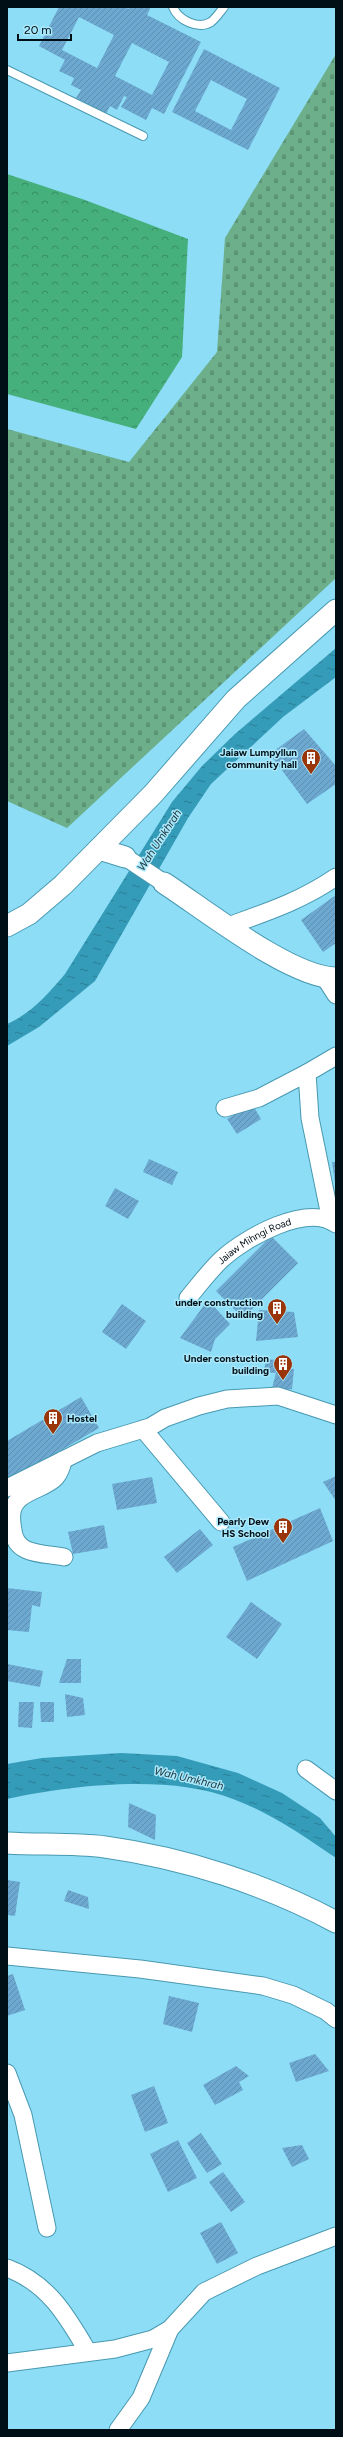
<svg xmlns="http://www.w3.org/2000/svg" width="343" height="2437" font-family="Figtree,sans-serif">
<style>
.forest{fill:url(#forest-crowns)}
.cemetery{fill:url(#cemetery-stones)}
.water{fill:url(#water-ripples)}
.building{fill:url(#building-hatch);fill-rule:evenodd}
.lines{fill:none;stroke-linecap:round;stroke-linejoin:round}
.service-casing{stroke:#4899b0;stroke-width:10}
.minor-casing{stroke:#4899b0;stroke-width:19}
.tertiary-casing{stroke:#4899b0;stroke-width:23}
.service{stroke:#fff;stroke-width:8}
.minor{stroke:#fff;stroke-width:17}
.tertiary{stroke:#fff;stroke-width:21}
.labels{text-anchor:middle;stroke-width:3;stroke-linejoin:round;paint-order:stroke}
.poi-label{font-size:10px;font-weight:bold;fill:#000f16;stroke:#a9e8fb;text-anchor:end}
.street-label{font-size:10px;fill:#000f16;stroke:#a9e8fb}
.water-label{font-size:11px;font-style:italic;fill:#1c333a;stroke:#a9e8fb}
</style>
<defs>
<pattern id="forest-crowns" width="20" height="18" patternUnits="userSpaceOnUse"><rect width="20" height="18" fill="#45b07c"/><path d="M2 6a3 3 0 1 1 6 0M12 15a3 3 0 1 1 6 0" fill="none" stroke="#378e65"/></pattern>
<pattern id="cemetery-stones" width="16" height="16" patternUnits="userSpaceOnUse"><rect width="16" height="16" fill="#6caf8a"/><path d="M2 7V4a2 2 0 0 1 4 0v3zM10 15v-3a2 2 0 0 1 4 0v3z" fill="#5c9576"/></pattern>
<pattern id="water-ripples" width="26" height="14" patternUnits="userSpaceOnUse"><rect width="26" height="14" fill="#349cb8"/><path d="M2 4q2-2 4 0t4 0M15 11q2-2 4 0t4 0" fill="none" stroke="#2a7e95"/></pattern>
<pattern id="building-hatch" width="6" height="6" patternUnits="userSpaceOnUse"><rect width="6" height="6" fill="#6ca8d0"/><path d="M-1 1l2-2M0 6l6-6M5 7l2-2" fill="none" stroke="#5c8fb2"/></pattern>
</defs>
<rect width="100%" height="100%" fill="#8dddf6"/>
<path class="forest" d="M7,174L85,200L188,239L182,357L136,429L7,394Z"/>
<path class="cemetery" d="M336,54V578L67,828L7,801V429L129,462L217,352L225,238Z"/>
<path class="water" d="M336,648V677L283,717L211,784L188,818L95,981L39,1027L7,1046V1024C32,1013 48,994 65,974L172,802L202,766L235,734Z
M121,1753L177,1756L238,1773L282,1793L320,1818L336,1837V1858C303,1836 271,1813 233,1799C170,1774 72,1785 7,1799V1764L42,1758Z"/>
<path class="building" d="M59,7H124L129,9L130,7H151L147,15L201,42L164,114L152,108L146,120L121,107L127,97L124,96L117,110L110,106L106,114L76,98L81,90L71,85L74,78L59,71L65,60L39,46ZM79,17L114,35L97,68L62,50ZM132,43L169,62L152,95L115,76Z
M204,49L280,88L248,150L172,112ZM211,80L247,99L231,130L195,111Z
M304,729L336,766V784L307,804L270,754Z
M336,895V943L323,952L301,920Z
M252,1104L261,1119L237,1134L227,1119Z
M149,1159L178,1172L172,1185L143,1172Z
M332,1162H336V1182H335Z
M115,1188L139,1201L128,1219L105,1206Z
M271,1236L298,1263L243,1318L216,1291Z
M208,1300L230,1324L215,1339L211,1352L180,1338Z
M122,1304L146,1321L126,1349L102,1332Z
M259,1310L294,1312L298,1337L256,1341Z
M266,1359L284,1361V1369H294L292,1389L271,1392L276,1373L264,1372Z
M81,1397L99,1428L7,1482V1441Z
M336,1476V1501L323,1482Z
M152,1477L157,1503L117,1510L112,1484Z
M320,1508L333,1541L247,1581L233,1547Z
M104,1525L108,1548L73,1554L68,1532Z
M200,1529L213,1545L177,1573L164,1557Z
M7,1588L42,1592L40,1607L32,1605L29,1632L7,1630Z
M251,1602L282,1624L257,1659L226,1637Z
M67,1659H81V1683H59Z
M7,1664L43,1671L40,1687L7,1681Z
M65,1694L83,1698L85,1715L67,1717Z
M19,1702H34L32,1728L18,1727Z
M40,1702H54V1722H41Z
M129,1803L156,1815L155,1840L128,1827Z
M7,1880L20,1882L15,1916L7,1915Z
M68,1890L88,1897L89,1909L64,1901Z
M13,1974L25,2010L7,2016V1976Z
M169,1996L199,2003L192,2032L163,2024Z
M315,2054L329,2071L296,2082L289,2063Z
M236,2066L249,2076L239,2082L243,2090L215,2105L203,2085Z
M154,2086L168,2123L145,2132L131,2095Z
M201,2133L222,2164L207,2173L187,2143Z
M178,2140L197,2178L168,2192L150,2154Z
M302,2145L309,2159L292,2167L282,2148Z
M223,2172L245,2202L231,2212L209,2182Z
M221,2222L238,2253L217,2264L200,2233Z"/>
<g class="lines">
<defs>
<path id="service" d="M173,7C178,20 198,30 211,22C216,18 220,12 224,7
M7,70L143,136"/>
<g id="minor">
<path d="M125,857L164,883"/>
<path d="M228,926C267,912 301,901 336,877"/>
<path d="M325,978L336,995"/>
<path d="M307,1073L336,1056"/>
<path d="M225,1108L259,1098L307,1073L310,1118L331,1221"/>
<path id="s1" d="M188,1298C199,1285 210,1270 222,1259C245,1238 306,1203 336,1224"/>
<path d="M143,1429L221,1522"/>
<path d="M63,1460C62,1466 60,1472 56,1477C45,1490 15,1491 12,1512C11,1518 12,1525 13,1530C15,1556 44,1553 64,1557"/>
<path d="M7,1488L97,1443L150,1427L165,1418L199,1406L227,1399L278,1396L336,1415"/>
<path d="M306,1769L336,1791"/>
<path d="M7,1956L140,1969L263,1986L293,1995L326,2011L336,2019"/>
<path d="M7,2073L23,2115L47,2228"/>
<path d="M7,2268C48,2283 67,2316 88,2352"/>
<path d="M7,2363L115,2349L153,2339L170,2329L204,2292L257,2266L336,2236"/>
<path d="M118,2430L141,2398L170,2329"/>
</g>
<path id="tertiary" d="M99,849L125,857
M164,883C204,909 291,978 336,978
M7,926L29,914L63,885L153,794L236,699L336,610
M7,1843C39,1845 73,1843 105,1847C184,1858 265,1884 336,1922"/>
</defs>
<use href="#service" class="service-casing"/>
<use href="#minor" class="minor-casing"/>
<use href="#tertiary" class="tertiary-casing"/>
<use href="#service" class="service"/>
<use href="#minor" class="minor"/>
<use href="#tertiary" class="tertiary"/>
</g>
<defs>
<symbol id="building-pin" viewBox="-11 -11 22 30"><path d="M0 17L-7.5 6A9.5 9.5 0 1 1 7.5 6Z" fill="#9a350a" stroke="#a9e8fb"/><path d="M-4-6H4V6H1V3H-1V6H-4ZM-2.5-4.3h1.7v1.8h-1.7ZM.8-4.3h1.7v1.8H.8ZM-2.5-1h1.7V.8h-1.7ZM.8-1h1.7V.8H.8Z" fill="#fff"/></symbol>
</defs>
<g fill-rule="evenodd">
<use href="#building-pin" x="300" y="747" width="22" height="30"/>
<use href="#building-pin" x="266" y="1297" width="22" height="30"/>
<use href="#building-pin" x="272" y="1353" width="22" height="30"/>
<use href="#building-pin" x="42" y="1407" width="22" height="30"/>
<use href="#building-pin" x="272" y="1516" width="22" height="30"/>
</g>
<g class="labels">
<g class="poi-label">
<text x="297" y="756">Jaiaw Lumpyllun<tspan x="297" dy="12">community hall</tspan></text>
<text x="263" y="1306">under construction<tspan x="263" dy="12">building</tspan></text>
<text x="269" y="1362">Under constuction<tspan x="269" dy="12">building</tspan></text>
<text x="67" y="1422" text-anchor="start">Hostel</text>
<text x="269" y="1525">Pearly Dew<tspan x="269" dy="12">HS School</tspan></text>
</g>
<g class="street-label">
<text dy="4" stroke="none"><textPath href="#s1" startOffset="89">Jaiaw Mihngi Road</textPath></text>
</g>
<g class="water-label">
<text transform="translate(159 840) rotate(-57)" y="4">Wah Umkhrah</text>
<text transform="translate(189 1778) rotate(13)" y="4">Wah Umkhrah</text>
</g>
</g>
<rect width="343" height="2437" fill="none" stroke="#000f16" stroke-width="16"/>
<path d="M18 34v6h53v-6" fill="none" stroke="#000f16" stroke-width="2"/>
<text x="24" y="34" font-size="12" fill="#000f16" stroke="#a9e8fb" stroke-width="3" paint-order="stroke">20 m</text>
</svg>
